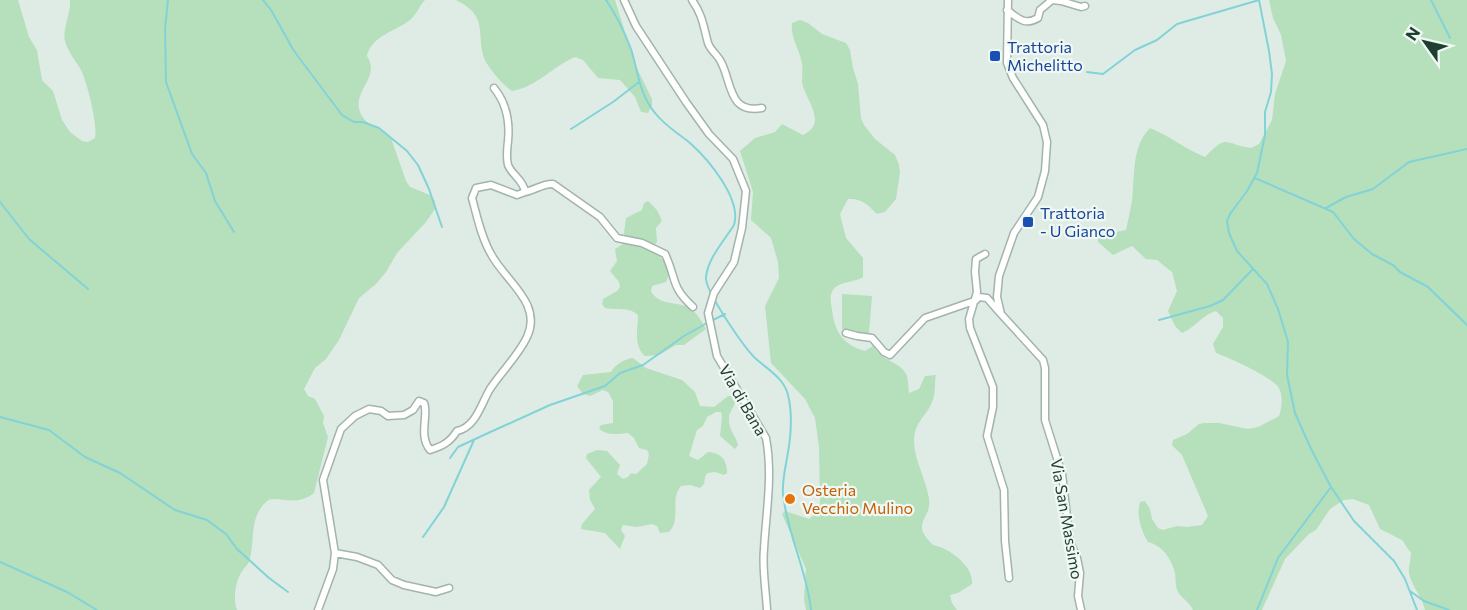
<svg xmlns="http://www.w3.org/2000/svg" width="1467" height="610" font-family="Commissioner,sans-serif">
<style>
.green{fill:#b6dfbc}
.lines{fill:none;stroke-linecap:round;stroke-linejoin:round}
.stream{stroke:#82d3d7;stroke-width:2}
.street-casing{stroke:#a2b4ac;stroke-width:9}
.street{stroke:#fff;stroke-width:6}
.transit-dot{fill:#1a4fb4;stroke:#f0f8f3;stroke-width:2}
.food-dot{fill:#e8710a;stroke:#f0f8f3;stroke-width:2}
.labels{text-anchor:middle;stroke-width:4.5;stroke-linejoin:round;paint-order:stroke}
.transit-label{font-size:16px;fill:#164399;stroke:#f0f8f3;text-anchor:start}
.street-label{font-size:16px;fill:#1f3e32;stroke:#f0f8f3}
.food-label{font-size:16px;fill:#c56008;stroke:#f0f8f3;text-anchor:start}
</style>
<rect width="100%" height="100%" fill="#dfece5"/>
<path class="green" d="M0,0H18L29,37L37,50L42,80L53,91L62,120L70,132L82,141L88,142L95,138C98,125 87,82 81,70C75,60 68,52 65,41C62,29 71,14 70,0H425C419,6 417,14 410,20C396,31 371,36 367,56C382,79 348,92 362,116C369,128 383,128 391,138L406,181L410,187L430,195L435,201V209L426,222L397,253L386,272L376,284L359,298L339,340L326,359L315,368L304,389L308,396L315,399L324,416L323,423L328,437L314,493C294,509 275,493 266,502C249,518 255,539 250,558C249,564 246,566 243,570C235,580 233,599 237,610H0Z
M456,0H615L635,64L652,99V106L648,113L641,112L635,97L620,80L598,78L583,60L575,57C553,66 537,87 512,91C504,86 485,65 483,55C477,28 487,16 456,0Z
M1269,0H1467V610H1425C1422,596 1412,587 1409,573C1408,567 1411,560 1411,553L1402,540L1380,529L1369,505L1353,499L1344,500L1330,509L1316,530L1309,534L1285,559L1262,610H1193C1189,601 1182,599 1178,592C1175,586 1176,580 1175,573C1171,558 1163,546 1148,542C1141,530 1136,516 1140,502L1145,501L1150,509L1152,519L1158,528L1163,530L1177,526L1187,527L1202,525L1208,516L1182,455L1172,445L1173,440L1187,434L1199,424L1204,423H1219L1248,429L1258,427L1279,416C1282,408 1283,396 1279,388C1272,377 1230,358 1216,353L1213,344L1223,327V318L1216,311C1202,315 1196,327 1182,333L1175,326L1168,311L1177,291L1172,272L1157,260L1146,259L1132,246L1113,255L1098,242L1097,232L1106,234L1126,230C1128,221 1130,211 1132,201C1135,177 1131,147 1150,128C1170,136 1185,149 1205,157C1228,133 1223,144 1251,148L1259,144L1272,120L1275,94L1286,61L1281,35L1273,18Z
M800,20L808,23L822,34L846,43L850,50L853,68L858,84L861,118L864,125L875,139L895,155L899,165L900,173L896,199L885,212L877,214C868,205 862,198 848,199L840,214L846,238L863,258V277C854,283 839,281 833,290C829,296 831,303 832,309C834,331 843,345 865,351L873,346C882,362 900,361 906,374C909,379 908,388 909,393L919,389L925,376L936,375C934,384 936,394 932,402C926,417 915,421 914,440C914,461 926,478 929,499C932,520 909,522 933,545C949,548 974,566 972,584L958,593L950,595L952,603L957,610H806L804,599L806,569L782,514L785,511L809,519L815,514L820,507L819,447L815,418L805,399L771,363L765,306L779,278L778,262L771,238L751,220L753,192L740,151L755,138L775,132L782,124L803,135C829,123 805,100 802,82C802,76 803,70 802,64C800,49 790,38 792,23Z
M648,201L657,210L662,221L656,228L657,242L652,247L651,251C662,255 667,265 669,275L666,282L652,286L651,292C661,304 669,302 682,305C694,307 701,320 706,329L684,345H676L659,355L645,356C633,346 638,328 638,315C628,306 617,311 605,308L602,304L603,299L617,291L620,287L619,282L610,271L617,261L615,249L623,244L626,240L624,233L626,218L642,210L644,203Z
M842,294L872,296L869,333L866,336L842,329Z
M633,358L646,368L682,380L695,392L700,406L714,407L728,396H733C739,405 729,409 729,418C728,429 736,436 738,445L735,449L720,436L722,417L721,412H716L707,417L703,426L697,430L689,456L698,460L708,452C721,453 727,459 727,473L724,475L715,472L707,473L705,477L704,484L700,488L690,485L681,486C669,500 682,518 669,532L660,533L657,526L652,524L637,527L623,525L621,530L625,536L620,549L605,533L581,529L582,524L595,509L590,500L589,490L601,477L586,458L587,454L597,450L607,451L620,465L617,474L623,479L628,477L631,473L636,474L647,464L649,454L647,450L639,448L634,438L628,433C618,434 608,436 599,429L601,425L613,423V401L608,392L603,390L590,396L583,394L577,386L583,375L611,372C615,365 624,359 633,358Z"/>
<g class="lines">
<path class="stream" d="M168,0L165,29L166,82L192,154L206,173L215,201L234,232
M263,0L271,10L294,51L342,115L354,122H363L379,128L407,151L418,165L429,189L442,227
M606,0C617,16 624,31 631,49C638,71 639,94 655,113C665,126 678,133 690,143C708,159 742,199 734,225C724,241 708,258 706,277C704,290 744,347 755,358C767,369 784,378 788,395C793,415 791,437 787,458C785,470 782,482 783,494C787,534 807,570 811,610
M1259,0L1269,51L1272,74L1271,92L1265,112V135L1257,173L1247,191L1230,214L1227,221L1229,233L1237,251L1267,284L1278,309L1288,342L1287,375L1295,413L1311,449L1331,487L1354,521L1394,561L1405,579L1417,610
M1431,0L1450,38
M1087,72L1103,74L1135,50L1157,40L1177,24L1259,0
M571,129L613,102L639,82
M1255,178L1333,212L1354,239L1372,254L1393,265L1400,272L1428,287L1467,325
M0,202L29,239L88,289
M1326,208L1346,197L1373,189L1409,162L1467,149
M713,320L725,314
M1159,320L1210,306L1223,300L1253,269
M0,417L49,430L85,457L120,473L175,510L207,520L226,534L237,549L269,578L288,592
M450,458L458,447L486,434L550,405L605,386L620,373L643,365L684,336L707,323
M423,537L444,507L474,440
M0,562L67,592L97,610
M1410,591L1424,601L1449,610
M1257,610L1278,558L1331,487"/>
<defs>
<path id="street" d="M624,0L636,26L686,102L709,134L733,159L746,191L742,228L734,262L714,293L708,313L717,356L766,438C773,475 766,513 764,549C762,569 766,590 767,610
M692,0C703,16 703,25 708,43C710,50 718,55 721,62C732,82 728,114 762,108
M1008,0L1007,63L1013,78L1043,125L1047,142L1045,171L1038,197L1014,233L999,276L997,297L1001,314L1043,360L1045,368V420L1062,474L1070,542L1077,558L1080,573L1078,596L1081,610
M1007,10C1018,18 1024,26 1038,18L1040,10L1052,0L1061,1L1081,7L1085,6
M525,192C535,190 544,183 553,184L600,217L617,238L642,243L665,254C677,279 670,286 693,307
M985,254L976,259L975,272L977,292L969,319L970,328L993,387V407L987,436L1004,490L1005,541L1009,578
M975,301L979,297L987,298L1001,314
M846,333L857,336L872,338L884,352L890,355L925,318L974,301
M335,553L357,557L378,565L392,580L404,585L436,592L449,588
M318,610L333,569L335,553L323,480L341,429L355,416L369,409L381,411L388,416L404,415L413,410L419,401L424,403C429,415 418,435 430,450C443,446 450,442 457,431C476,427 481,404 490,389C501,372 518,356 527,337C543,303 505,281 491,254C481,237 477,216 472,198L476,188L491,185L517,195L525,192C524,181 512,175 508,165C506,157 507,149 508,141C510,121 507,104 494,88"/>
</defs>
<use href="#street" class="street-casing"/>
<use href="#street" class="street"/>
</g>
<g class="transit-dot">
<rect x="989" y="50" width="12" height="12" rx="3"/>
<rect x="1022" y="216" width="12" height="12" rx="3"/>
</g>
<circle class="food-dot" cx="790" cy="499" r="6"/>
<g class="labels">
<g class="transit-label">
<text x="1007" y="53">Trattoria<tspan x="1007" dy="18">Michelitto</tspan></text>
<text x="1040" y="219">Trattoria<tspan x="1040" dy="18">- U Gianco</tspan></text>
</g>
<g class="street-label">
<text transform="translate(743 400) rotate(60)" y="6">Via di Bana</text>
<text transform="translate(1067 519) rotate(80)" y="6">Via San Massimo</text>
</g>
<g class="food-label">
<text x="802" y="496">Osteria<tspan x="802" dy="18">Vecchio Mulino</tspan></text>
</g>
</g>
<g transform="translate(1425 42) rotate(304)" stroke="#f0f8f3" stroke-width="4.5" paint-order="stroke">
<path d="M0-4.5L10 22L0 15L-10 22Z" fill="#1f3e32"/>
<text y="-9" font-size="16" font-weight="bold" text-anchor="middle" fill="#1f3e32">N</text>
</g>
</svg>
